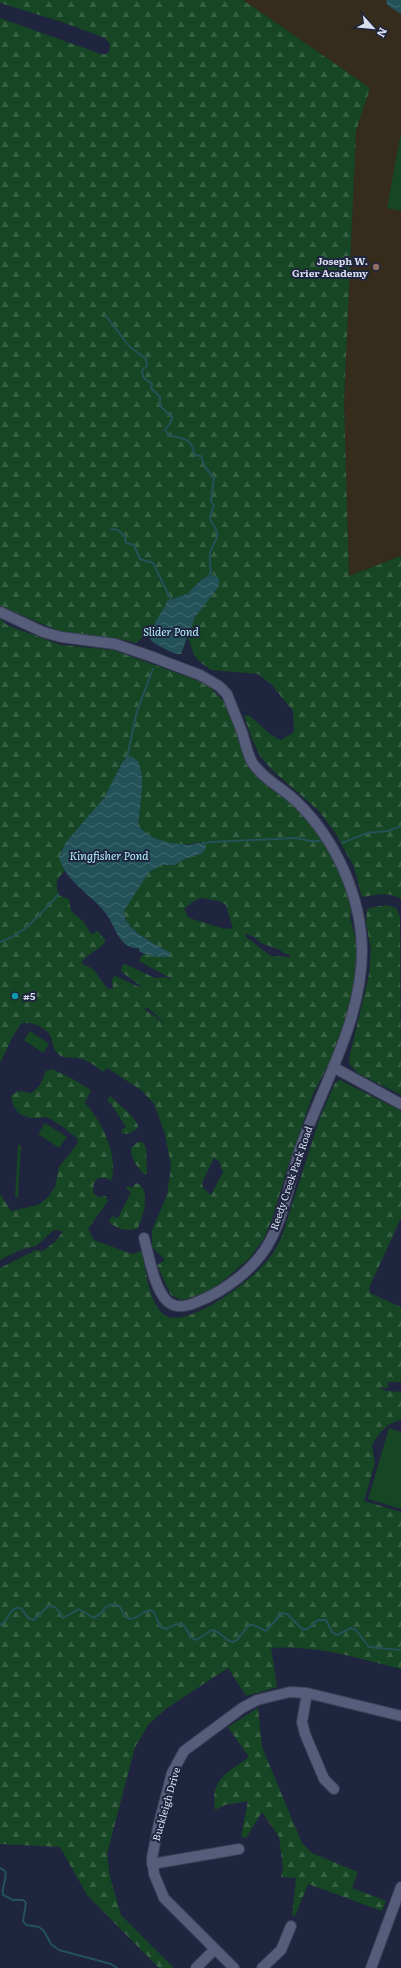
<svg xmlns="http://www.w3.org/2000/svg" width="401" height="1968" font-family="Literata,serif">
<style>
.education{fill:#362c1c}
.forest{fill:url(#forest-firs);fill-rule:evenodd}
.pitch{fill:#164623}
.water{fill:url(#water-waves)}
.lines{fill:none;stroke-linecap:round;stroke-linejoin:round}
.stream{stroke:#235258;stroke-width:2}
.minor-casing{stroke:#3b3f55;stroke-width:12}
.minor{stroke:#565d7a;stroke-width:10}
.education-dot{fill:#8d6e63;stroke:#1f253e;stroke-width:1.5}
.culture-dot{fill:#0f9aa8;stroke:#1f253e;stroke-width:1.5}
.labels{text-anchor:middle;stroke-width:4;stroke-linejoin:round;paint-order:stroke}
.poi-label{font-size:10px;font-weight:bold;fill:#d9deef;stroke:#1f253e;text-anchor:end}
.street-label{font-size:10px;fill:#d9deef;stroke:#1f253e}
.water-label{font-size:11px;font-style:italic;fill:#b2f1f9;stroke:#1f253e}
</style>
<defs>
<pattern id="forest-firs" width="22" height="20" patternUnits="userSpaceOnUse"><rect width="22" height="20" fill="#164623"/><path d="M5 1l3.5 6h-7zM16 11l3.5 6h-7z" fill="#376043"/></pattern>
<pattern id="water-waves" width="16" height="10" patternUnits="userSpaceOnUse"><rect width="16" height="10" fill="#235258"/><path d="M0 5q4-4 8 0t8 0" fill="none" stroke="#426a70"/></pattern>
</defs>
<rect width="100%" height="100%" fill="#1f253e"/>
<path class="education" d="M243,0H401V556L349,576L344,402L356,131L370,88Z"/>
<path class="forest" d="M0,0H243L370,88L356,131L344,402L349,576L401,556V899C390,891 374,895 362,897L354,867L336,834L318,810L273,771L260,756L252,739L244,715L250,716L271,735L281,740L294,732L293,711L271,684L258,674L211,670L200,662L194,655L188,638L191,626L199,610L216,590L214,575L202,579L187,594L167,601C162,619 150,632 136,643L120,639L59,631L0,606V18L101,54H106L109,52L110,44L105,38L62,22L0,3Z
M0,619L9,626L61,645L113,650L199,681L209,686L225,703L252,771L261,781L294,805L320,836L342,876L352,907L350,917L357,944L353,989L343,1029L333,1055L313,1094L289,1163L271,1223L264,1238L250,1258L224,1280L209,1291L190,1298L181,1300L171,1295L157,1265L165,1260L152,1247V1230L167,1195L171,1166L165,1134L154,1104L141,1090L107,1068L103,1072C97,1067 89,1061 82,1059C74,1056 65,1060 58,1054C53,1049 53,1043 51,1037C46,1027 32,1022 22,1023L14,1034L0,1063ZM139,762L142,777V789L138,825C151,843 181,848 202,842L203,853L184,859L175,865H162L148,872L124,911C123,930 155,944 169,952L159,957L144,954L140,958L139,961L170,978L171,980L165,977L155,978L125,964H123L121,970L123,973L141,986L139,987L115,976L112,979L113,989L107,988L93,969L81,963C87,953 100,950 106,941L98,931L91,934L83,921L71,911L69,899L60,896C54,885 56,879 65,871L62,866V849C81,822 109,801 119,767ZM201,898L219,901L226,905L233,928L225,929L189,918L184,909L192,902ZM245,933L256,938L261,943L280,950L285,954H290V957L271,956L246,937ZM148,1008L166,1024L144,1009ZM214,1158L219,1161L223,1172L211,1195L203,1188L202,1183Z
M387,905L396,908L400,916L401,1095L359,1074L350,1065L349,1059L369,975L371,950L366,922L367,910L369,908Z
M52,1069L71,1078L91,1090L85,1103C102,1122 119,1155 111,1181L106,1178H98L94,1183L93,1193L99,1197L106,1196L108,1201L88,1229L94,1240L132,1254L142,1251C146,1270 148,1301 163,1314C184,1332 250,1281 264,1264C272,1256 277,1247 282,1236L319,1120L335,1083L340,1080L401,1111V1218L369,1288L370,1293L401,1307V1382H388V1388H378L387,1391L401,1392V1420C386,1423 380,1433 372,1445L375,1463L364,1501L401,1512V1669C356,1658 318,1645 271,1648L277,1687L246,1696L228,1668L167,1708L149,1724L135,1747L107,1854L110,1877L121,1915L174,1968H159L87,1895L60,1847L0,1844V1268L36,1250L43,1251L56,1241L63,1231L54,1230L36,1246L20,1250L0,1260V1194L11,1211L38,1205L47,1198L55,1187L59,1167L78,1143L77,1138C69,1132 54,1119 45,1117C42,1117 39,1119 36,1118C20,1118 13,1110 11,1096L18,1091L32,1093L40,1085L46,1071Z
M110,1096L130,1114L138,1125V1128L128,1134L122,1133L121,1131L126,1127L111,1104L107,1101Z
M138,1142H142L146,1147L147,1174L145,1175C137,1167 131,1160 131,1148Z
M136,1183C152,1189 143,1216 138,1228C130,1232 114,1229 109,1221L112,1216L118,1218L131,1192L126,1189L128,1186L132,1188Z
M258,1708L262,1747L302,1843L312,1853L358,1872L352,1888L386,1901L382,1911L308,1884L295,1916L292,1915L296,1878L281,1877L283,1868L279,1837L262,1812L246,1838L241,1837L248,1801L225,1805L215,1810C210,1779 227,1773 249,1757L228,1727Z"/>
<path class="pitch" d="M401,132V211L387,208Z
M30,1031L49,1044L43,1053L24,1040Z
M45,1123L67,1137L59,1148L38,1134Z
M18,1145H21L18,1197H15Z
M389,1428L401,1432V1509L368,1499Z"/>
<path class="water" d="M386,0H401V14L387,5Z
M214,575L219,579V586L195,617L181,654C175,655 169,651 163,648C160,646 152,643 150,639C147,631 164,611 167,601L187,594L202,579Z
M131,756L139,762L142,777V789L138,825C149,840 171,844 189,845C195,845 199,841 205,844L206,847L203,853L184,859L175,865H162L149,872L124,911C123,930 155,944 169,952L170,957C159,957 148,957 139,951V948C135,949 129,947 125,944C117,937 113,924 107,915C92,894 66,883 59,857L66,842L104,798L123,761Z"/>
<g class="lines">
<path class="stream" d="M106,316L129,346L146,359L147,366L142,370L143,377L152,384L151,388L160,397V406L172,417L171,422L165,430C169,440 182,434 190,443C192,445 194,452 195,455L201,456L205,467L214,478L211,501L214,506C204,525 215,520 217,533C218,542 210,546 210,554C209,560 210,565 211,572L207,578
M111,529L118,530L125,537L126,543L134,545L140,559L153,563L172,602
M126,762L137,711L153,669
M342,843L367,833L388,831L401,826
M202,844L210,842L296,838L310,841H320
M0,942C25,934 41,913 58,895
M0,1625C10,1621 8,1606 21,1608L28,1618L34,1620L48,1606L55,1607L63,1618L79,1609L94,1618C106,1612 102,1603 118,1605C122,1608 123,1615 127,1618C134,1622 143,1611 150,1610L154,1612L160,1627L166,1629C181,1621 184,1621 190,1637L196,1640L212,1630C221,1631 224,1640 233,1642L237,1640L249,1625H253L266,1631L282,1613L287,1614L303,1630L309,1628L318,1620H326L332,1632L337,1635L351,1628L356,1630L369,1647L401,1650
M0,1868L5,1871C8,1879 1,1886 3,1895L13,1900H23L26,1903L23,1921L26,1925L39,1927L44,1931L51,1944L59,1950L111,1964L117,1968"/>
<defs>
<path id="minor" d="M0,612L43,632L61,637L115,644L150,656L200,675L219,686L227,694C232,707 237,719 242,732C245,741 247,753 252,762C263,779 283,788 297,802C336,840 361,896 362,950C362,1021 323,1084 300,1149C290,1179 285,1213 270,1241C256,1268 225,1291 197,1302C188,1306 176,1310 167,1301C154,1288 149,1256 144,1238
M333,1067L401,1104
M307,1693L302,1722L305,1734L324,1779L334,1789
M152,1864L239,1849
M196,1968L215,1949
M234,1968L164,1898L154,1874L152,1858L159,1823L172,1773L184,1751L242,1708L257,1700L290,1692L307,1693L401,1716
M262,1968L281,1950L291,1926
M371,1968L401,1887"/>
</defs>
<use href="#minor" class="minor-casing"/>
<use href="#minor" class="minor"/>
</g>
<circle class="education-dot" cx="376" cy="267" r="4"/>
<circle class="culture-dot" cx="15" cy="996" r="4"/>
<g class="labels">
<g class="poi-label">
<text x="368" y="265">Joseph W.<tspan x="368" dy="12">Grier Academy</tspan></text>
<text x="23" y="1000" text-anchor="start">#5</text>
</g>
<g class="street-label">
<text transform="translate(291 1178) rotate(-71)" y="4">Reedy Creek Park Road</text>
<text transform="translate(166 1804) rotate(-74)" y="4">Buckleigh Drive</text>
</g>
<g class="water-label">
<text x="171" y="636">Slider Pond</text>
<text x="109" y="860">Kingfisher Pond</text>
</g>
</g>
<g transform="translate(373 28) rotate(117)" stroke="#1f253e" stroke-width="3" paint-order="stroke">
<path d="M0-3L7 15L0 10L-7 15Z" fill="#d9deef"/>
<text y="-6" font-size="11" font-weight="bold" text-anchor="middle" fill="#d9deef">N</text>
</g>
</svg>
